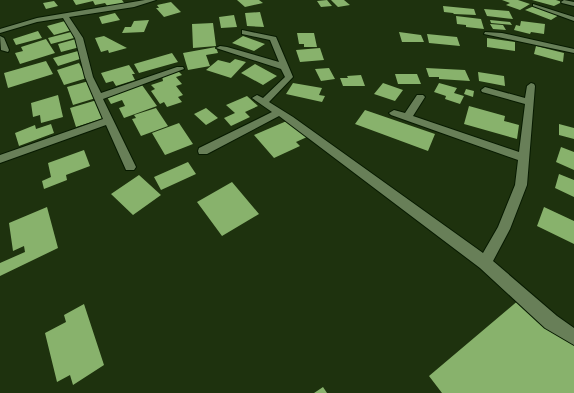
<svg xmlns="http://www.w3.org/2000/svg" width="574" height="393" font-family="Literata,serif">
<style>
.building{fill:#88b26c}
.lines{fill:none;stroke-linecap:round;stroke-linejoin:round}
.street-casing{stroke:#071a00;stroke-width:2}
.street{fill:#687f58;fill-rule:evenodd}
</style>
<rect width="100%" height="100%" fill="#1e320e"/>
<path class="building" d="M73,0H122L125,4L108,7L105,3L95,5L93,1L76,5Z
M237,0H259L263,3L245,7Z
M327,0L332,6L321,7L317,1Z
M331,0H344L350,5L338,7Z
M502,0H518L530,4L520,10L506,5L510,3Z
M532,0H556L562,2L554,6Z
M54,1L58,6L46,9L43,3Z
M171,2L181,12L164,17L156,8H159L157,5Z
M443,6L474,9L476,15L454,14L453,13L444,12Z
M534,6L559,15L551,20L525,10Z
M484,9L509,11L513,19L487,16Z
M260,12L264,27L247,26L245,13Z
M115,13L120,20L102,24L99,17Z
M234,15L237,27L221,28L219,17Z
M456,16L481,19L484,29L466,27V25L457,24Z
M149,20L144,32L122,33L125,27H131L134,21Z
M490,20L510,22L512,25L491,23Z
M65,21L72,30L54,35L47,26Z
M521,21L545,24L544,34L531,32L530,34L514,30L516,25L520,26Z
M213,23L216,46L193,48L192,24Z
M490,24L503,25L506,30L493,29Z
M38,31L42,38L16,45L13,39Z
M71,32L74,38L51,44L48,38Z
M399,32L421,35L424,42H402Z
M297,33H314L317,47H304V44H299Z
M427,34L457,37L460,46L429,43Z
M104,36L127,48L109,53L108,50L101,52L95,38Z
M243,36L265,44L254,51L232,43Z
M487,38L515,42V51L487,47Z
M46,39L55,53L20,64L15,53L23,51L21,47Z
M76,39L80,47L61,52L58,44Z
M536,46L564,53L563,62L534,54Z
M216,47L218,53L206,55L210,66L188,70L183,53Z
M320,48L324,60L300,62L296,50Z
M78,51L83,58L58,66L53,58Z
M172,53L178,62L139,73L134,64Z
M235,59L246,62L231,78L206,70L218,60L230,63Z
M46,61L53,74L8,88L4,73Z
M79,63L87,78L64,85L57,70Z
M255,64L277,76L263,85L241,73Z
M129,65L135,74H132L135,80L116,86L113,81L106,83L101,73Z
M329,68L335,79L321,81L315,69Z
M426,68L465,70L470,81L439,79V77H429Z
M178,71L182,75L176,77L182,84L176,86L183,95L178,97L182,102L167,107L164,102L160,104L151,91L155,89L151,85L163,81L162,76Z
M478,72L504,76L505,86L479,81Z
M395,74H417L421,84H398Z
M361,75L365,86H343L340,78H348L347,76Z
M89,81L96,98L73,105L67,87Z
M293,83L322,88L319,95L325,96L322,102L286,94Z
M383,83L403,90L395,101L374,94Z
M439,83L457,88L454,93L464,96L460,104L445,99L446,96L434,92Z
M142,85L157,106L124,118L119,108L125,106L122,100L111,104L107,97Z
M466,89L474,91L473,97L464,94Z
M58,95L63,117L41,123L40,115L33,117L31,103Z
M247,96L258,106L245,112L250,117L231,126L224,118L235,113L226,105Z
M97,100L104,118L76,127L70,108Z
M469,106L505,116L504,121L519,125L517,139L464,124Z
M156,108L168,126L141,136L132,119L136,118L134,115Z
M206,108L218,118L206,125L194,114Z
M365,110L435,134L428,151L355,124Z
M289,120L307,137L296,142L300,146L274,158L254,135Z
M179,123L193,144L165,155L152,133Z
M51,124L54,133L19,146L15,133L35,125L36,129Z
M559,124L574,128V139L559,135Z
M561,147L574,152V170L556,162Z
M84,150L90,166L66,175L67,180L44,189L42,181L51,177L48,163Z
M188,162L196,174L161,190L154,177Z
M559,174L574,180V197L555,188Z
M139,175L161,195L133,215L111,194Z
M232,182L259,214L222,236L197,202Z
M47,207L58,248L0,276V263L25,252L24,246L13,251L9,223Z
M544,207L574,221V244L537,226Z
M520,299L557,334L574,345V393H442L429,376Z
M84,304L104,365L73,385L70,375L57,382L45,333L66,322L64,315Z
M323,387L327,393H314Z"/>
<g class="lines">
<defs>
<path id="street" d="M145,0H156L134,7L69,17L83,38L93,77L101,93L177,67H183L184,69L103,99L136,167L134,170H126L106,125L0,163V155L103,119L85,77L75,38L63,18L37,22L0,33V29L37,18Z
M564,0L574,2V6L562,3L561,2Z
M533,4L574,17V21L533,6Z
M242,30L276,37L293,77L269,102L293,117L483,253L498,227L515,185L518,160L391,115L389,113L394,110L405,113L417,95H423L425,97L413,116L519,152L525,104L482,92L481,90L485,87L525,98L527,86L531,83L534,84L535,86L527,185L510,229L493,261L557,316L574,328V345L545,328L480,268L279,116L207,154H199L198,151L199,148L272,112L252,98L257,95L263,98L285,77L281,69L216,48L220,46L227,47L279,62L270,40L242,34Z
M485,32L502,33L574,49V53L484,34Z
M0,36L4,38L9,50L8,52L1,50Z"/>
</defs>
<use href="#street" class="street-casing"/>
<use href="#street" class="street"/>
</g>
</svg>
